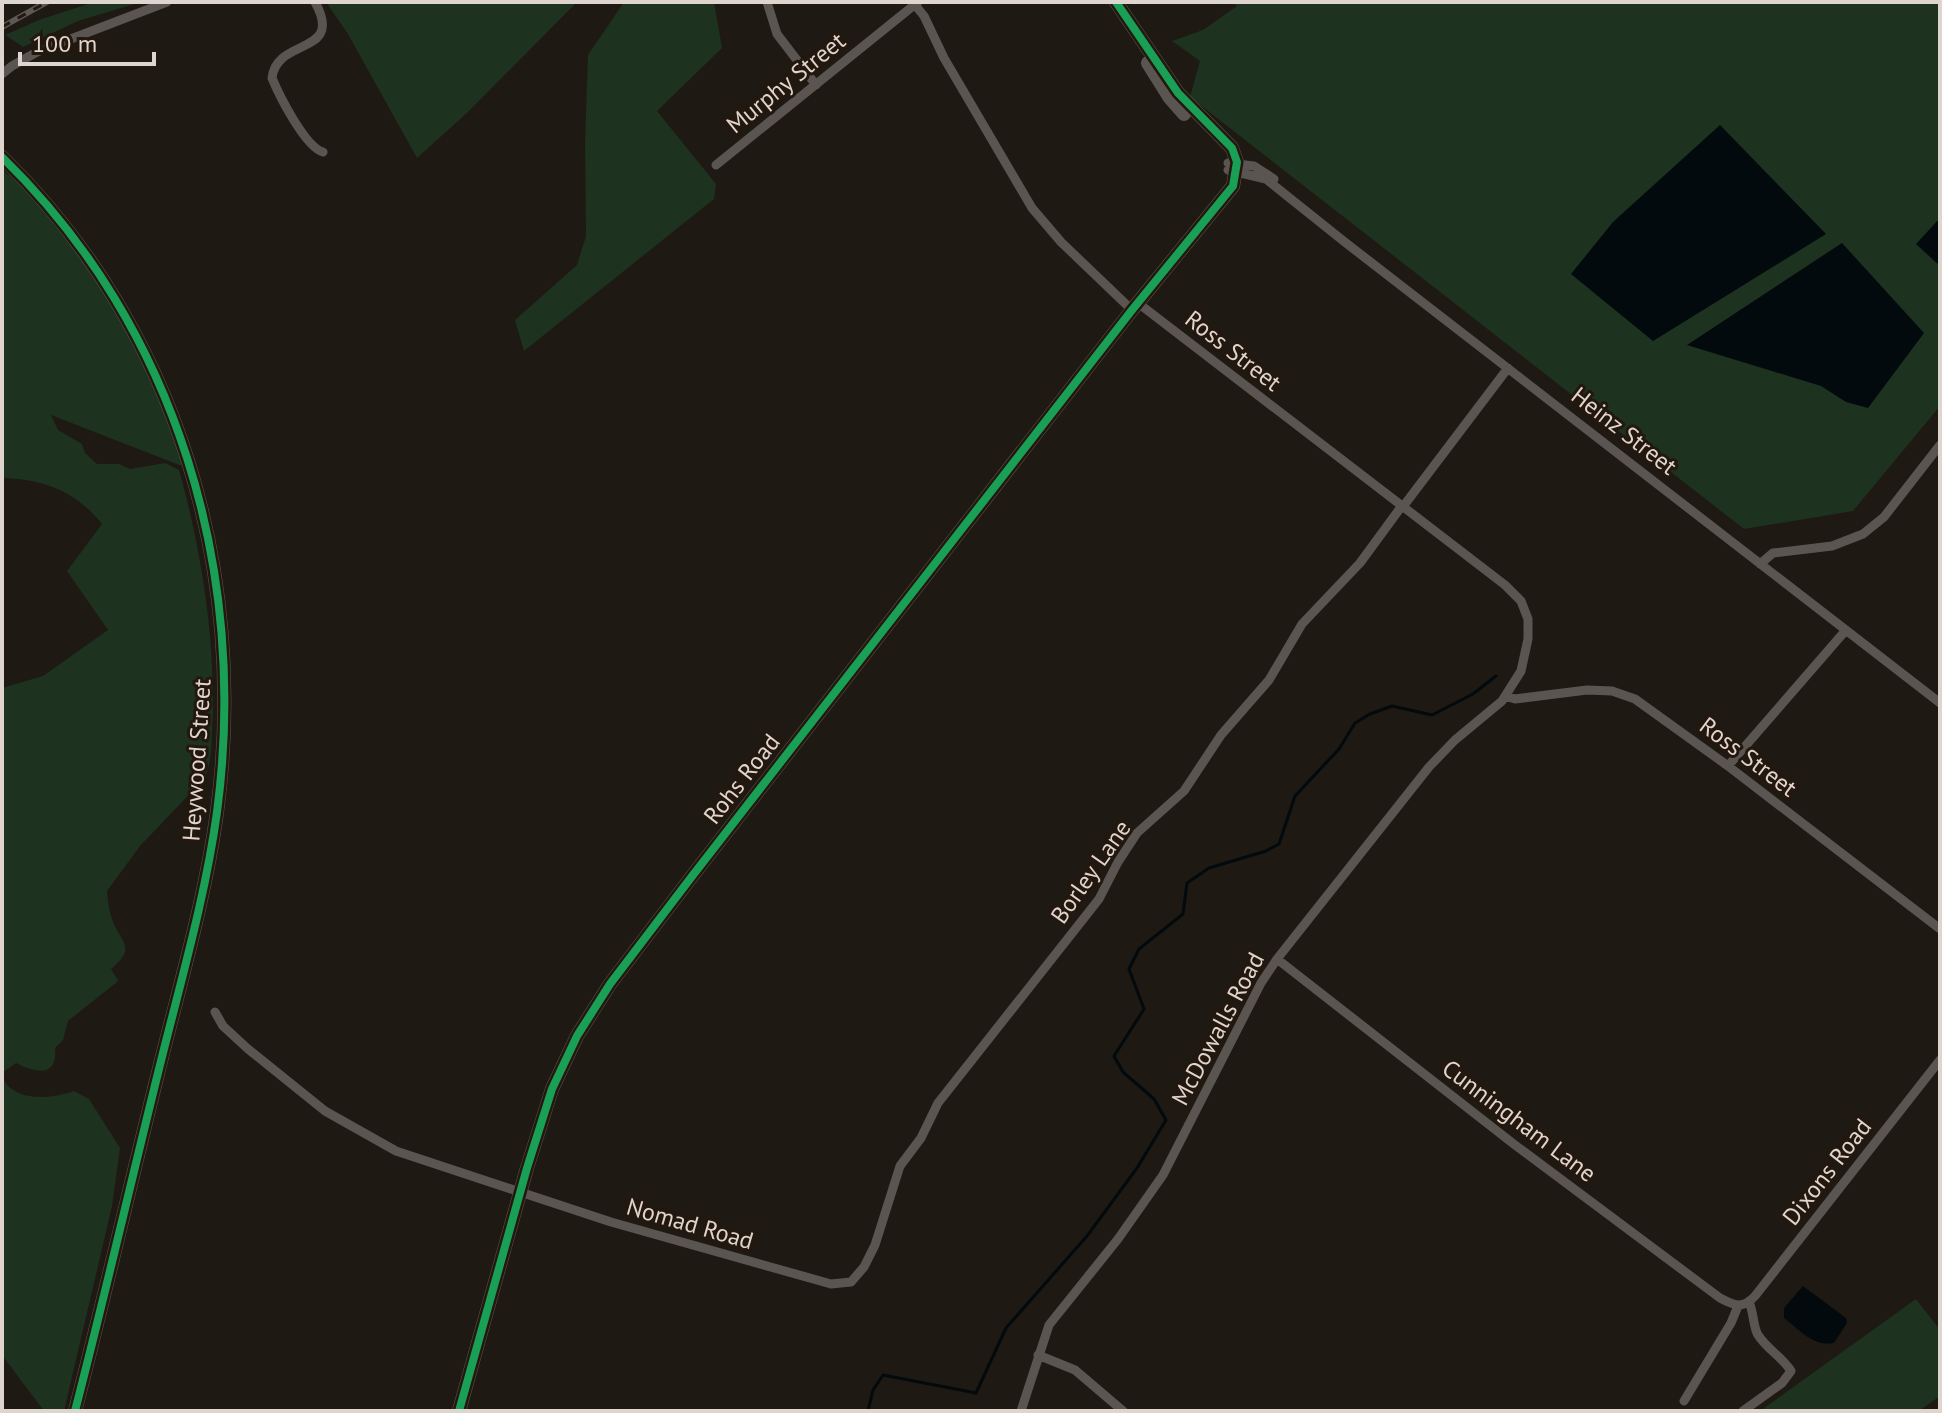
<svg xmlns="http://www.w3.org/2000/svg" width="1942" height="1413" font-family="'PT Sans',sans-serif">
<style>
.green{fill:#1d321f}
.water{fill:#030a0d}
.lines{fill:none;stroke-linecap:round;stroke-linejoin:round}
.stream{stroke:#030a0d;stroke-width:3}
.street{stroke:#5b5551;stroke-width:9}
.secondary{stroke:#5b5551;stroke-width:14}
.rail-casing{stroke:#5d5854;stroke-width:6}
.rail{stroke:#24180e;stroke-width:3;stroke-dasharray:9;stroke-linecap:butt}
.cycleway-casing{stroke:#24180e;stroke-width:13}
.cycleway{stroke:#1a9f57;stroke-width:8}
.labels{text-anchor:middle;stroke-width:6;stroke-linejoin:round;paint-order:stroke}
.street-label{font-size:24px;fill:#dfd5cf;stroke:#24180e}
</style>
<rect width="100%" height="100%" fill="#1f1913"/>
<path class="green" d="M94,2H141L78,21L23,47L5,35L39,20Z
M326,2H577L468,112L417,158L348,34Z
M624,2H714L722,48L657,111L716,184L714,199L524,351L515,320L577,265L586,236L585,142L588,55Z
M1232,2H1940V406L1853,511L1744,529L1190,97L1200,61L1172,41L1203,30L1237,6Z
M2,169L53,212L124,305L187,468L51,415L58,430L82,444L85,453L97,464H119L130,469L165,463L179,470C202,551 217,648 212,732C211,749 212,765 203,780L140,846L107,891C108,903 110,919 117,930C129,949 129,953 111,969L118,980L117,982L68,1021L63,1040L55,1048C58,1079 34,1072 16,1063L2,1073V688L43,676L108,630L67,571L102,524C76,491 43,479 2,478Z
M2,1075C11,1103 52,1099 74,1091L89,1099L120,1148L112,1206L64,1411H44L2,1355Z
M1916,1299L1940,1330V1396L1919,1411H1760Z"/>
<path class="water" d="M1720,125L1826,234L1653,341L1571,274L1613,222Z
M1940,218V266L1916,244Z
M1842,243L1924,333L1868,408L1846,402L1821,386L1687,345Z
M1803,1286L1846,1318L1847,1323L1834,1343C1813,1347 1800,1330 1784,1318V1308Z"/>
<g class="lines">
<path class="stream" d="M868,1411L873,1390L883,1375L976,1393L1006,1328L1087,1236L1137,1168L1166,1120L1154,1099L1123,1072L1114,1056L1144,1009L1129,969L1139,949L1183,914L1187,883L1209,868L1266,851L1279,844L1295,796L1339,749L1355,723L1370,714L1392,706L1432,715L1473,694L1496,676"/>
<path class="street" d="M315,2C345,56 276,37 272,78C279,95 305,147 323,152
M767,2L777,34L816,85
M915,5L924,16L944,58L1032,208L1061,242L1132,310
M2,74L12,66L37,52L167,2
M1228,163L1254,166L1274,179
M716,165L918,2
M1228,170L1266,179L1346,243L1940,703
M1402,508L1508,368
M1760,564L1773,553L1832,546L1863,534L1884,517L1940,445
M1506,696L1515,699L1587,690L1612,691L1635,699L1728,766L1940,929
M1728,766L1846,630
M1277,959L1515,1145L1720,1298C1735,1306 1743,1309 1755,1296L1940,1060
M215,1012L223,1026L248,1049L325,1111L396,1151L611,1222L831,1284L851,1282L864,1267L875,1245L900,1166L921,1138L938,1103L1099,899L1118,862L1137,833L1184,791L1221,735L1269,680L1302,624L1360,563L1401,507
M1038,1355L1075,1370L1123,1411
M1684,1401L1731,1323L1738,1306
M1021,1411L1049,1325L1118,1239L1163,1175L1261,983L1277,959L1429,767L1455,740L1502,701L1521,671L1528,639V619L1521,601L1505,585L1138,303
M1743,1411L1782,1383L1791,1371C1782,1357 1767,1349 1758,1335C1753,1327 1754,1313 1749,1302"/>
<path class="secondary" d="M1148,63L1170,98L1184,114
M2,157C177,327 249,572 217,812C205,900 179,987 158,1073C130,1186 104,1299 75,1411
M459,1411L527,1168L552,1089L577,1036L610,984L693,875L1132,310L1233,186L1237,162L1232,148L1178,93L1116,2"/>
<defs>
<path id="rail" d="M2,27L47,2"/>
</defs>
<use href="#rail" class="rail-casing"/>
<use href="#rail" class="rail"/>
<defs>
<path id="cycleway" d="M2,157C177,327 249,572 217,812C205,900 179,987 158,1073C130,1186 104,1299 75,1411
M459,1411L527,1168L552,1089L577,1036L610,984L693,875L1132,310L1233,186L1237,162L1232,148L1178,93L1116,2"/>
</defs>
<use href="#cycleway" class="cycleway-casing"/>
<use href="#cycleway" class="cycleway"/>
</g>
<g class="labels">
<g class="street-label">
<text transform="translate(786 83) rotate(-39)" y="8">Murphy Street</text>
<text transform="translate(1233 351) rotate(38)" y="8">Ross Street</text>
<text transform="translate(1624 431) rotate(38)" y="8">Heinz Street</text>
<text transform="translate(1748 757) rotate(37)" y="8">Ross Street</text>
<text transform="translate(197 760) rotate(-86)" y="8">Heywood Street</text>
<text transform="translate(742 779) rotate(-52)" y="8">Rohs Road</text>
<text transform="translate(1091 872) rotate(-55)" y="8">Borley Lane</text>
<text transform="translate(1218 1029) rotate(-62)" y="8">McDowalls Road</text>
<text transform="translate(1519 1121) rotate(37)" y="8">Cunningham Lane</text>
<text transform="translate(1827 1172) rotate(-52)" y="8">Dixons Road</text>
<text transform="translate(690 1224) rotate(16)" y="8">Nomad Road</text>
</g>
</g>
<rect width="1942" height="1413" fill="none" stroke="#dfd5cf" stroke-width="8"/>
<path d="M20 52v12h134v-12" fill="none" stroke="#dfd5cf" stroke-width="4"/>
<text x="32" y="52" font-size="24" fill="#dfd5cf" stroke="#24180e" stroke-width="6" paint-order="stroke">100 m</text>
</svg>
